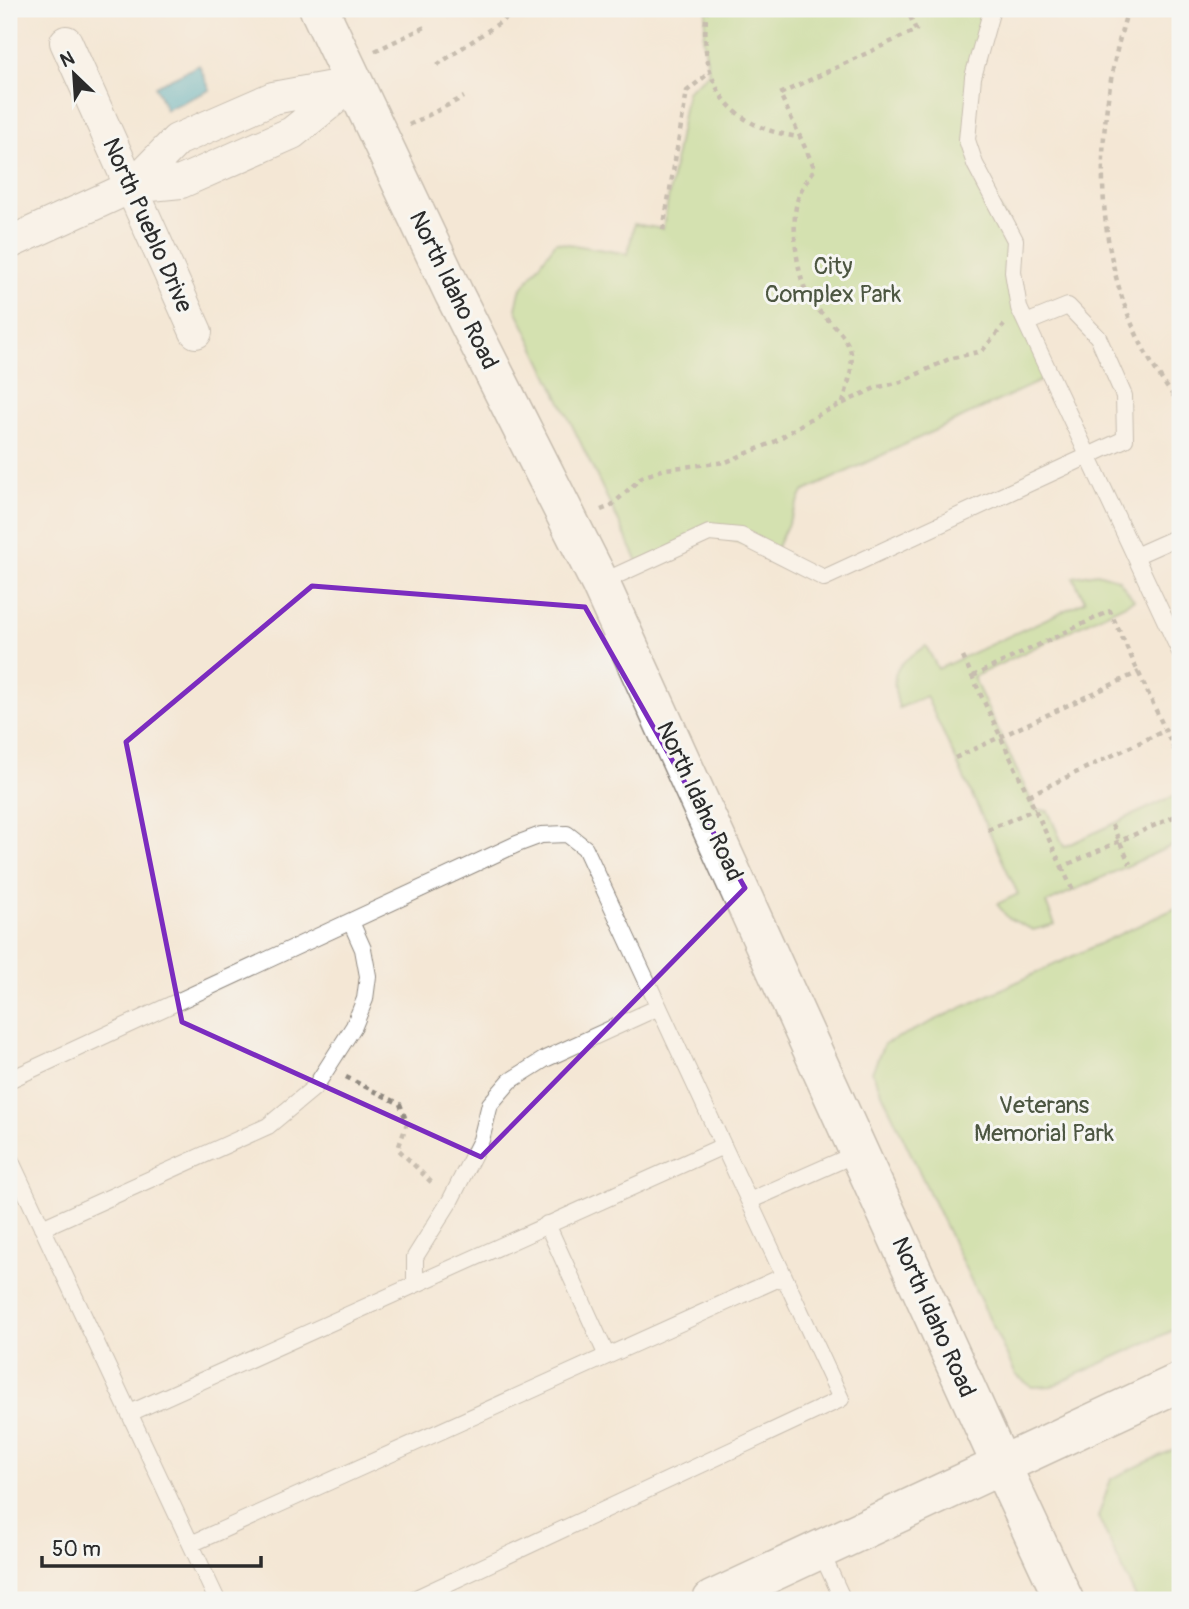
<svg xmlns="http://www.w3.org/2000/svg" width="1189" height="1609" font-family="Pangolin,sans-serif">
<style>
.green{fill:#aed984;stroke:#6c8258;stroke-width:2}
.water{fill:#46adc5;stroke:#386c78;stroke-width:2}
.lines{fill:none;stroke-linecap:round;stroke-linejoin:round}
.service-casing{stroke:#908980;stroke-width:18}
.minor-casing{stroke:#908980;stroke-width:34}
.tertiary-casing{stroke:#908980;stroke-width:41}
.secondary-casing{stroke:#908980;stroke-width:41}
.path{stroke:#908980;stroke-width:4.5;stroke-dasharray:5 5;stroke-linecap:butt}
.service{stroke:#fff;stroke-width:16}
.minor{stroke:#fff;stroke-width:32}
.tertiary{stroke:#fff;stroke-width:38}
.secondary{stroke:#fff;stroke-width:38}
.marked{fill:none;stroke:#7b2cbf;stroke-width:5;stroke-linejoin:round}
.labels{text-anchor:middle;stroke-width:6;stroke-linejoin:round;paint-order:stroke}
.street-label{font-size:24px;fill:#2b2b2b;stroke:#f6f6f2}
.park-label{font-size:24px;fill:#4c5641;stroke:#f6f6f2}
</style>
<rect width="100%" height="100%" fill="#f6f6f2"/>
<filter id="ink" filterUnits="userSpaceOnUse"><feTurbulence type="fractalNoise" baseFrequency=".0143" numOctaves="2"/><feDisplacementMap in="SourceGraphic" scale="14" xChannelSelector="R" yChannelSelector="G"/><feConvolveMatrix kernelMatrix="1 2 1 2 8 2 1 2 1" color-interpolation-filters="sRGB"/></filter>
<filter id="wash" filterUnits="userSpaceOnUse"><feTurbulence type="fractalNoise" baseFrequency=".00686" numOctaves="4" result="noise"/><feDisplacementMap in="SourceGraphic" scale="28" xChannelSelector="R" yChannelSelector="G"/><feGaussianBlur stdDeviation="1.57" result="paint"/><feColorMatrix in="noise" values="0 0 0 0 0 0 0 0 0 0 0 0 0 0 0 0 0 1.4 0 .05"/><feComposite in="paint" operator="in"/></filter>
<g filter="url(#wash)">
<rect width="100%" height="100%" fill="#f4e7d5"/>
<path class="green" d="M707,9H992L967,140L1015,240L1013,272L1051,376L803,492L774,553L709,533L639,564L516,309L520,291L556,242L628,254L634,224L663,229L687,91L709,73L703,38Z
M1097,573L1118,579L1134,600L973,677L1035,809L1048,811L1064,847L1180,793V842L1046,903L1055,924L1033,930L1008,918L997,904L1018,894L926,696L899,708C889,671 894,666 926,646L938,669L1085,601L1073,577Z
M1180,906V1327L1052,1386L1032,1387L1016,1375L872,1072L884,1044Z
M1180,1446V1600H1137L1098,1517L1111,1479Z"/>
<path class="water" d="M199,65L210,90L166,110L155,86Z"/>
</g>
<g filter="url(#ink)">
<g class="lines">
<defs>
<path id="service" d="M992,9L973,77L967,140L975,164L1015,240L1013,272L1019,308L1180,652
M1135,556L1180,536
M600,583L709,533L741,536L824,578L1125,439L1124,396L1098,337L1068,306L1026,323
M9,1080L517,844L541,835L567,834L585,848L841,1399L412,1600
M9,1157L217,1600
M749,1201L860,1152
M547,1224L607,1356
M42,1228L268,1126L315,1087L354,1026L365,999L368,976L363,949L351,922
M415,1283V1257L450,1201L481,1140L490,1104L510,1081L545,1059L659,1007
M130,1413L723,1146
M191,1544L784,1276
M820,1550L843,1600"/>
<path id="minor" d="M66,42L196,332
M131,187L177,140L273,98L349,84
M9,243L131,187L181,182L292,133L354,83"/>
<path id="tertiary" d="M319,9L454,294L600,583L1002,1467"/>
<path id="secondary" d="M1002,1467L1064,1600
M712,1600L1180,1382"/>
</defs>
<use href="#service" class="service-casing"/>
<use href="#minor" class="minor-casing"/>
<use href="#tertiary" class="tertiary-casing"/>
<use href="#secondary" class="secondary-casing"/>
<path class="path" d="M707,9C698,81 725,127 799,137
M1128,9C1088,140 1089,293 1180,404
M375,51L425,27
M437,65L520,9
M409,125L464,97
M663,230L687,91L709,73
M843,403C847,387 855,366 850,349C842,328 821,317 809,298C797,278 791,225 797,202C800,189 807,180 815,169L780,94L916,30L907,9
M601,510L611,506L642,477L665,469L726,462L774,442L810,419L875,388L901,382L949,359L982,351L1004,325
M963,657L1062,867L1180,814
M973,676L1110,611L1180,762
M955,758L1139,672
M1029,795L1166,730
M1112,825L1130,864
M988,830L1035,809
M1062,867L1073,891
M346,1077L400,1104L407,1123L398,1149L433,1184"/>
<use href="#service" class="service"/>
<use href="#minor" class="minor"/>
<use href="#tertiary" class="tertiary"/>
<use href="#secondary" class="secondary"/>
</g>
</g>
<path d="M0 0H1189V1609H0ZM312,586L585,607L745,888L481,1157L182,1022L126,742Z" fill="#f4e7d5" fill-opacity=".55" fill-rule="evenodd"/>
<path class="marked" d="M312,586L585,607L745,888L481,1157L182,1022L126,742Z"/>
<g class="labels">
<g class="street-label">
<text transform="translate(148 225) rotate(66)" y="8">North Pueblo Drive</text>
<text transform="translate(454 290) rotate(64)" y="8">North Idaho Road</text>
<text transform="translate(700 801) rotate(65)" y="8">North Idaho Road</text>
<text transform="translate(934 1317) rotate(66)" y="8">North Idaho Road</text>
</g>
<g class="park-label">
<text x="833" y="274">City<tspan x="833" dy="28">Complex Park</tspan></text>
<text x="1044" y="1113">Veterans<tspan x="1044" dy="28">Memorial Park</tspan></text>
</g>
</g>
<rect width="1189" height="1609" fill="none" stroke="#f6f6f2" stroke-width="35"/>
<g transform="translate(74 74) rotate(335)" stroke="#f6f6f2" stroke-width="5" paint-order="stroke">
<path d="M0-5L12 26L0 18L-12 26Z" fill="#2b2b2b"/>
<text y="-10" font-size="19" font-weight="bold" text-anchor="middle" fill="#2b2b2b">N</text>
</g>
<path d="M42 1556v10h219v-10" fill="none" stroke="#2b2b2b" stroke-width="3.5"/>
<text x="52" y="1556" font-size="21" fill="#2b2b2b" stroke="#f6f6f2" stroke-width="5" paint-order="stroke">50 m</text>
</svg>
